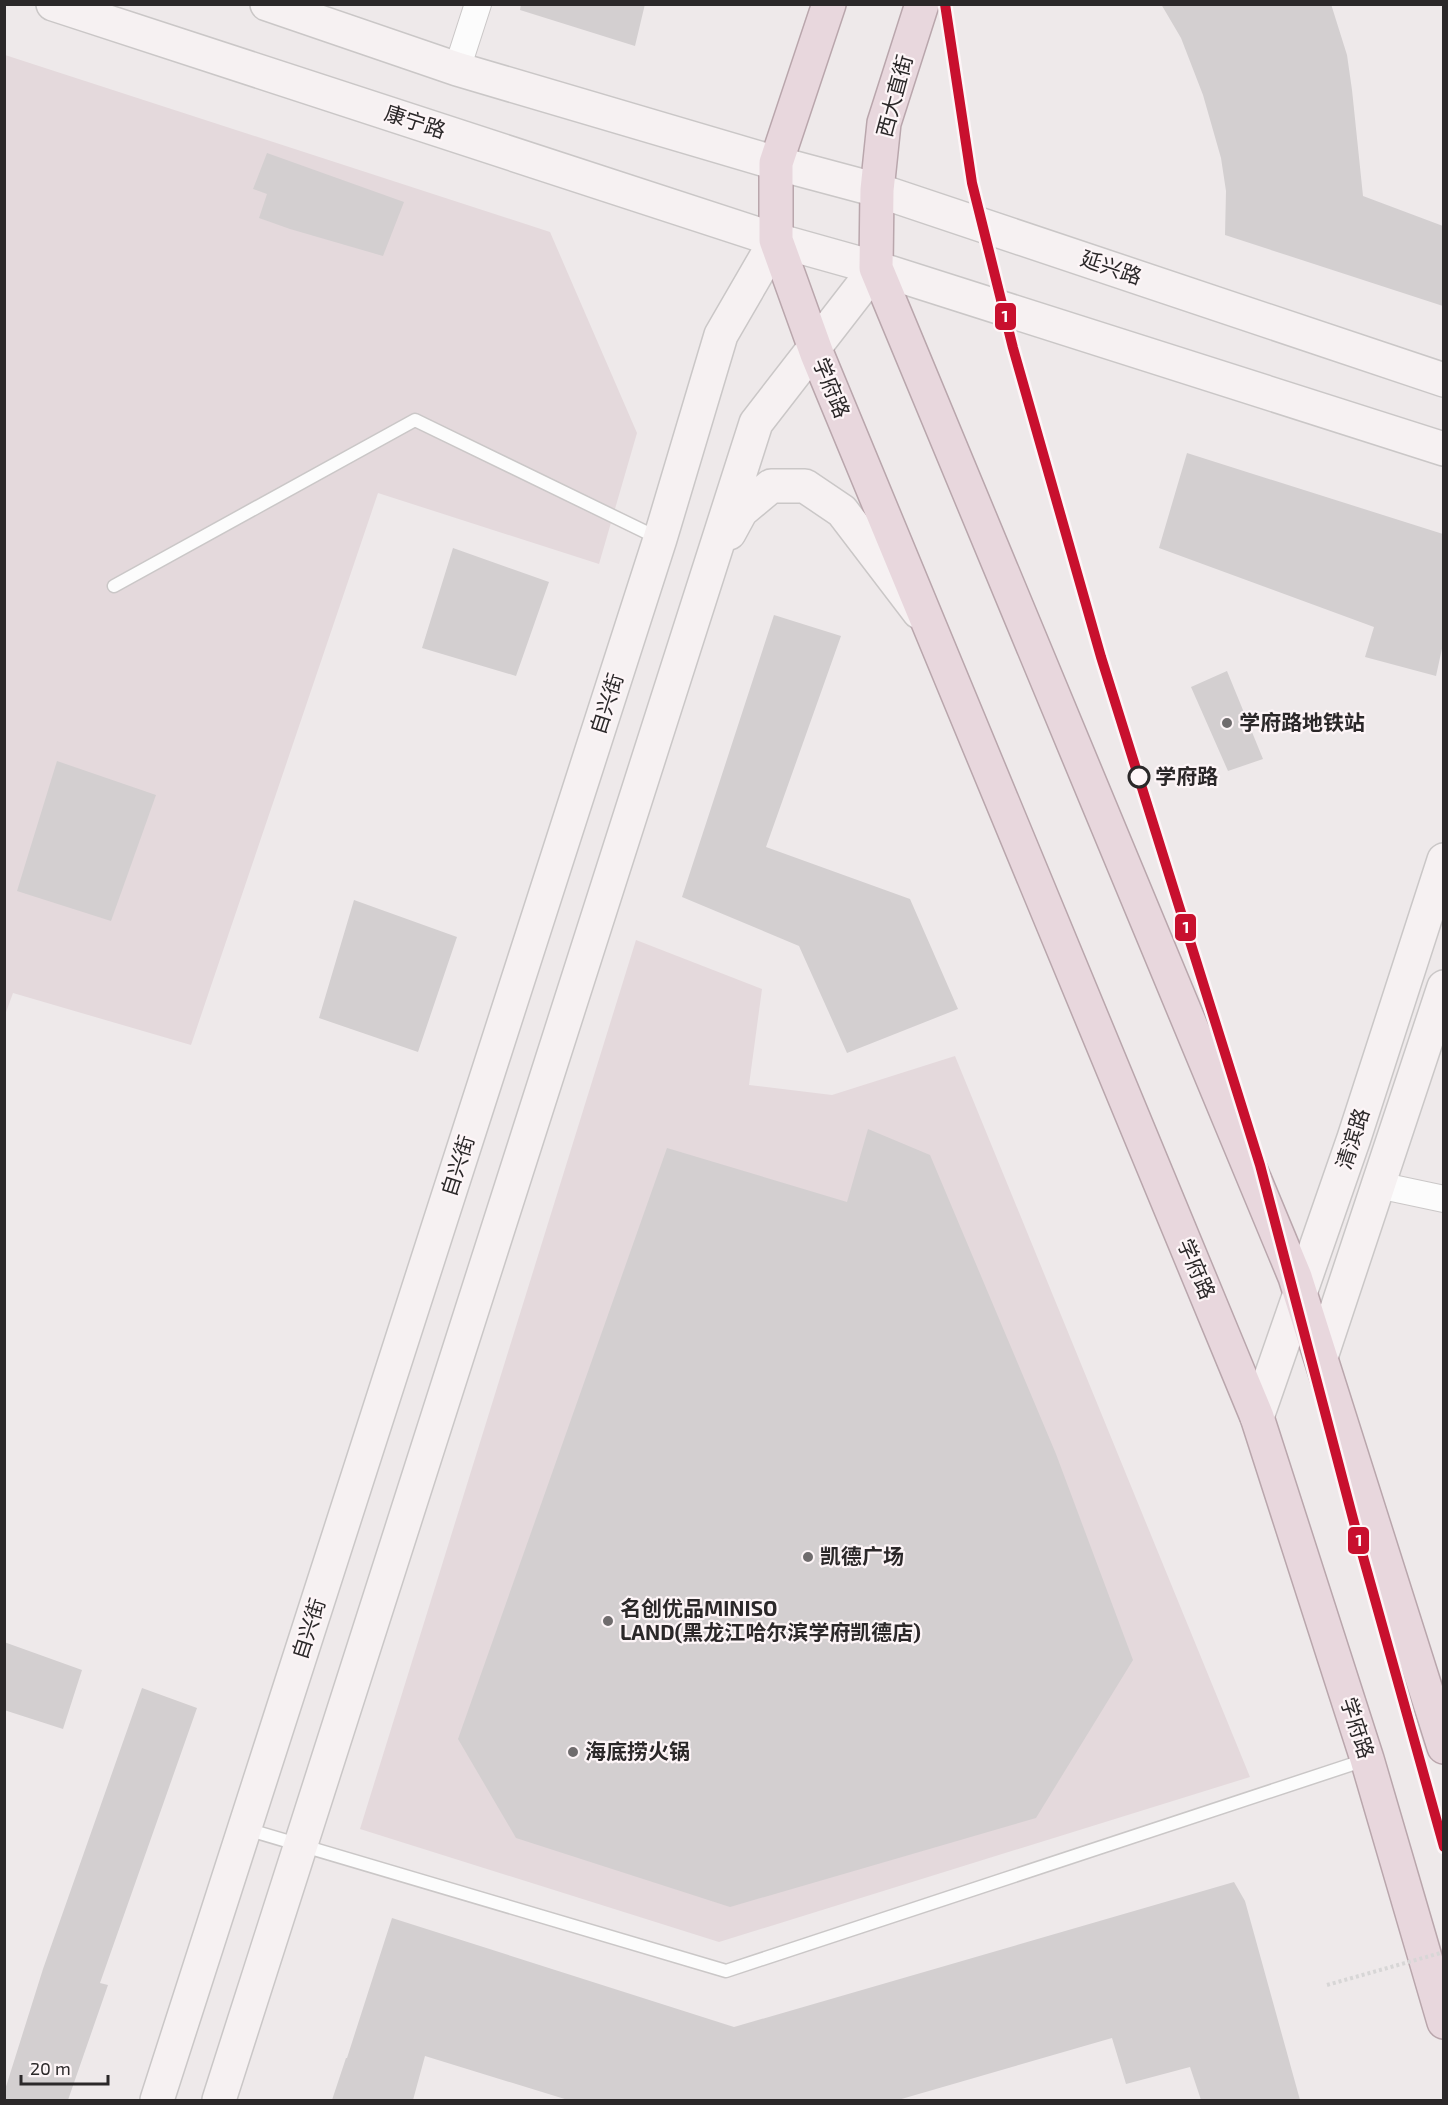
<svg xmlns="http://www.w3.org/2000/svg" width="1448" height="2105" font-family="'Exo 2','Noto Sans SC',sans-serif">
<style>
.built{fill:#e4d9dc}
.building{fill:#d3cfd0}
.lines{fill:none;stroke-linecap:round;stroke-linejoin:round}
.lane-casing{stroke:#cac7c7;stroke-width:15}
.street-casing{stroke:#cac7c7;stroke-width:28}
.secondary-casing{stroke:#cac7c7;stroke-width:36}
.highway-casing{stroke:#b9a6ac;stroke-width:36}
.lane{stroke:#fcfcfc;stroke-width:12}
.street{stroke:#fcfcfc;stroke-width:26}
.secondary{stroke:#f6f1f2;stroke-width:33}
.highway{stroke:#e8d7dd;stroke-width:33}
.path-bridge{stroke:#d7d6d6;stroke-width:4;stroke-dasharray:3 3;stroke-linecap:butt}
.metro-1-casing{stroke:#fdf5f7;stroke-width:15}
.metro-1{stroke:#c8102e;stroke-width:10}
.poi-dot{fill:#6f6c6d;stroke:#fdf5f7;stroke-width:2}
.stop-dot{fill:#fdf5f7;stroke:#2b2829;stroke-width:3}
.labels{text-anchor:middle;stroke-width:4.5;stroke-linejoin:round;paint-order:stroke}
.street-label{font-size:21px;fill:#2b2829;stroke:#fdf5f7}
.poi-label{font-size:21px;font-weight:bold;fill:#2b2829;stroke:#fdf5f7;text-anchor:start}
.stop-label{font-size:21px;font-weight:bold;fill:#2b2829;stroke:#fdf5f7;text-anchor:start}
.line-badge{stroke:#fdf5f7;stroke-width:2}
.badge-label{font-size:16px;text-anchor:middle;font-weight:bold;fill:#fff}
</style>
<rect width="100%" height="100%" fill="#eee9ea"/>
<path class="built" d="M5,55L550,232L637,433L599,564L378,493L191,1045L13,993L5,1015Z
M636,940L762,989L749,1085L832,1095L955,1056L1250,1777L719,1942L360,1829Z"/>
<path class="building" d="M521,4H645L635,46L520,10Z
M1161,4H1331L1347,55L1352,90L1363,196L1443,226V306L1225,235L1226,191L1221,158L1203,95L1181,38Z
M267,153L404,202L383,256L290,229L259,218L267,194L253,189Z
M1187,453L1443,534V644L1436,676L1365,657L1374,627L1159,548Z
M453,548L549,582L516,676L422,648Z
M774,615L841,636L766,847L910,899L958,1009L847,1053L799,946L682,897Z
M1227,671L1263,759L1228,771L1191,687Z
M57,761L156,795L111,921L17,891Z
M354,900L457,937L418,1052L319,1018Z
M868,1129L930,1155L1056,1454L1133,1660L1036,1818L730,1907L516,1838L458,1739L667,1148L847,1202Z
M4,1642L82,1670L63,1729L4,1710Z
M142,1688L197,1708L100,1983L108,1985L68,2100H4V2093L43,1969Z
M1234,1882L1245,1901L1300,2100H1201L1190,2067L1126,2084L1112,2038L898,2100H568L425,2056L413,2100H332L346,2058H347L392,1918L734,2027Z"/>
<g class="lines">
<defs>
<path id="lane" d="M114,586L415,420L658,538
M246,1829L726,1971L1365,1760"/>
<path id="street" d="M457,69L478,4
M1378,1185L1444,1199"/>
<path id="secondary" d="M53,4L776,240L876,268L1444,449
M267,4L457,69L776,163L877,190L1444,380
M729,533L741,511L771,486H805L842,511L919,612
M1321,1357L1444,987
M1257,1417L1354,1138L1444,860
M157,2100L660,539L721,335L776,240
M219,2100L756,423L876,268"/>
<path id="highway" d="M829,4L776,163V240L817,354L1257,1417L1367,1759L1444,2022
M922,4L884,123L877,190L876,268L1295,1277L1444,1747"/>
</defs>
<use href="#lane" class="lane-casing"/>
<use href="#street" class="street-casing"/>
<use href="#secondary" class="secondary-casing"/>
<use href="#highway" class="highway-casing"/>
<use href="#lane" class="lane"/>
<use href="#street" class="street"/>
<use href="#secondary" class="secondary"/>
<use href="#highway" class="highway"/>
<path class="path-bridge" d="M1327,1985L1444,1952"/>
<defs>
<path id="metro-1" d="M945,4L972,183L1013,348L1101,657L1260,1165L1362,1553L1444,1847"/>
</defs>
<use href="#metro-1" class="metro-1-casing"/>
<use href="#metro-1" class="metro-1"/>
</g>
<g class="poi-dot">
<circle cx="1227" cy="723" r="6"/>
<circle cx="808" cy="1557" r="6"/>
<circle cx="608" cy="1621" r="6"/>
<circle cx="573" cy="1752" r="6"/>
</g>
<circle class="stop-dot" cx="1139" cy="777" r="10"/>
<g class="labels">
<g class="street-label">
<text transform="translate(895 96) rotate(-75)" y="7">西大直街</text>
<text transform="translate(415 122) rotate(18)" y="7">康宁路</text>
<text transform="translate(1111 268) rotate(19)" y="7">延兴路</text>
<text transform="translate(831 388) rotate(68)" y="7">学府路</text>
<text transform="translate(607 704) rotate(-72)" y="7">自兴街</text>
<text transform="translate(1353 1139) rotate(-72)" y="7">清滨路</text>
<text transform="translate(458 1166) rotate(-72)" y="7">自兴街</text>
<text transform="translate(1196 1269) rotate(67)" y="7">学府路</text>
<text transform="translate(309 1629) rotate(-72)" y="7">自兴街</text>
<text transform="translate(1357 1728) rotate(72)" y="7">学府路</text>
</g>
<g class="poi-label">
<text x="1239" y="730">学府路地铁站</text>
<text x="820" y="1564">凯德广场</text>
<text x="620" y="1616">名创优品MINISO<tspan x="620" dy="24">LAND(黑龙江哈尔滨学府凯德店)</tspan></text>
<text x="585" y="1759">海底捞火锅</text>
</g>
<g class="stop-label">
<text x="1155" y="784">学府路</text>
</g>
</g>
<g class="line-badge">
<rect x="994" y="302" width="23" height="29" rx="6" fill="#c8102e"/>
<rect x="1174" y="913" width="23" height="29" rx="6" fill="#c8102e"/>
<rect x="1347" y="1526" width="23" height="29" rx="6" fill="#c8102e"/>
</g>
<g class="badge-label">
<text x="1005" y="322">1</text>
<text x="1186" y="933">1</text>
<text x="1359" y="1546">1</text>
</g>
<rect width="1448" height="2105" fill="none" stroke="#2b2829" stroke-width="12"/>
<path d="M21 2075v9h87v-9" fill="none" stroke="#2b2829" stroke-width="3"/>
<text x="30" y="2075" font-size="18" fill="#2b2829" stroke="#fdf5f7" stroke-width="4.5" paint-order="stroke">20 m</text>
</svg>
